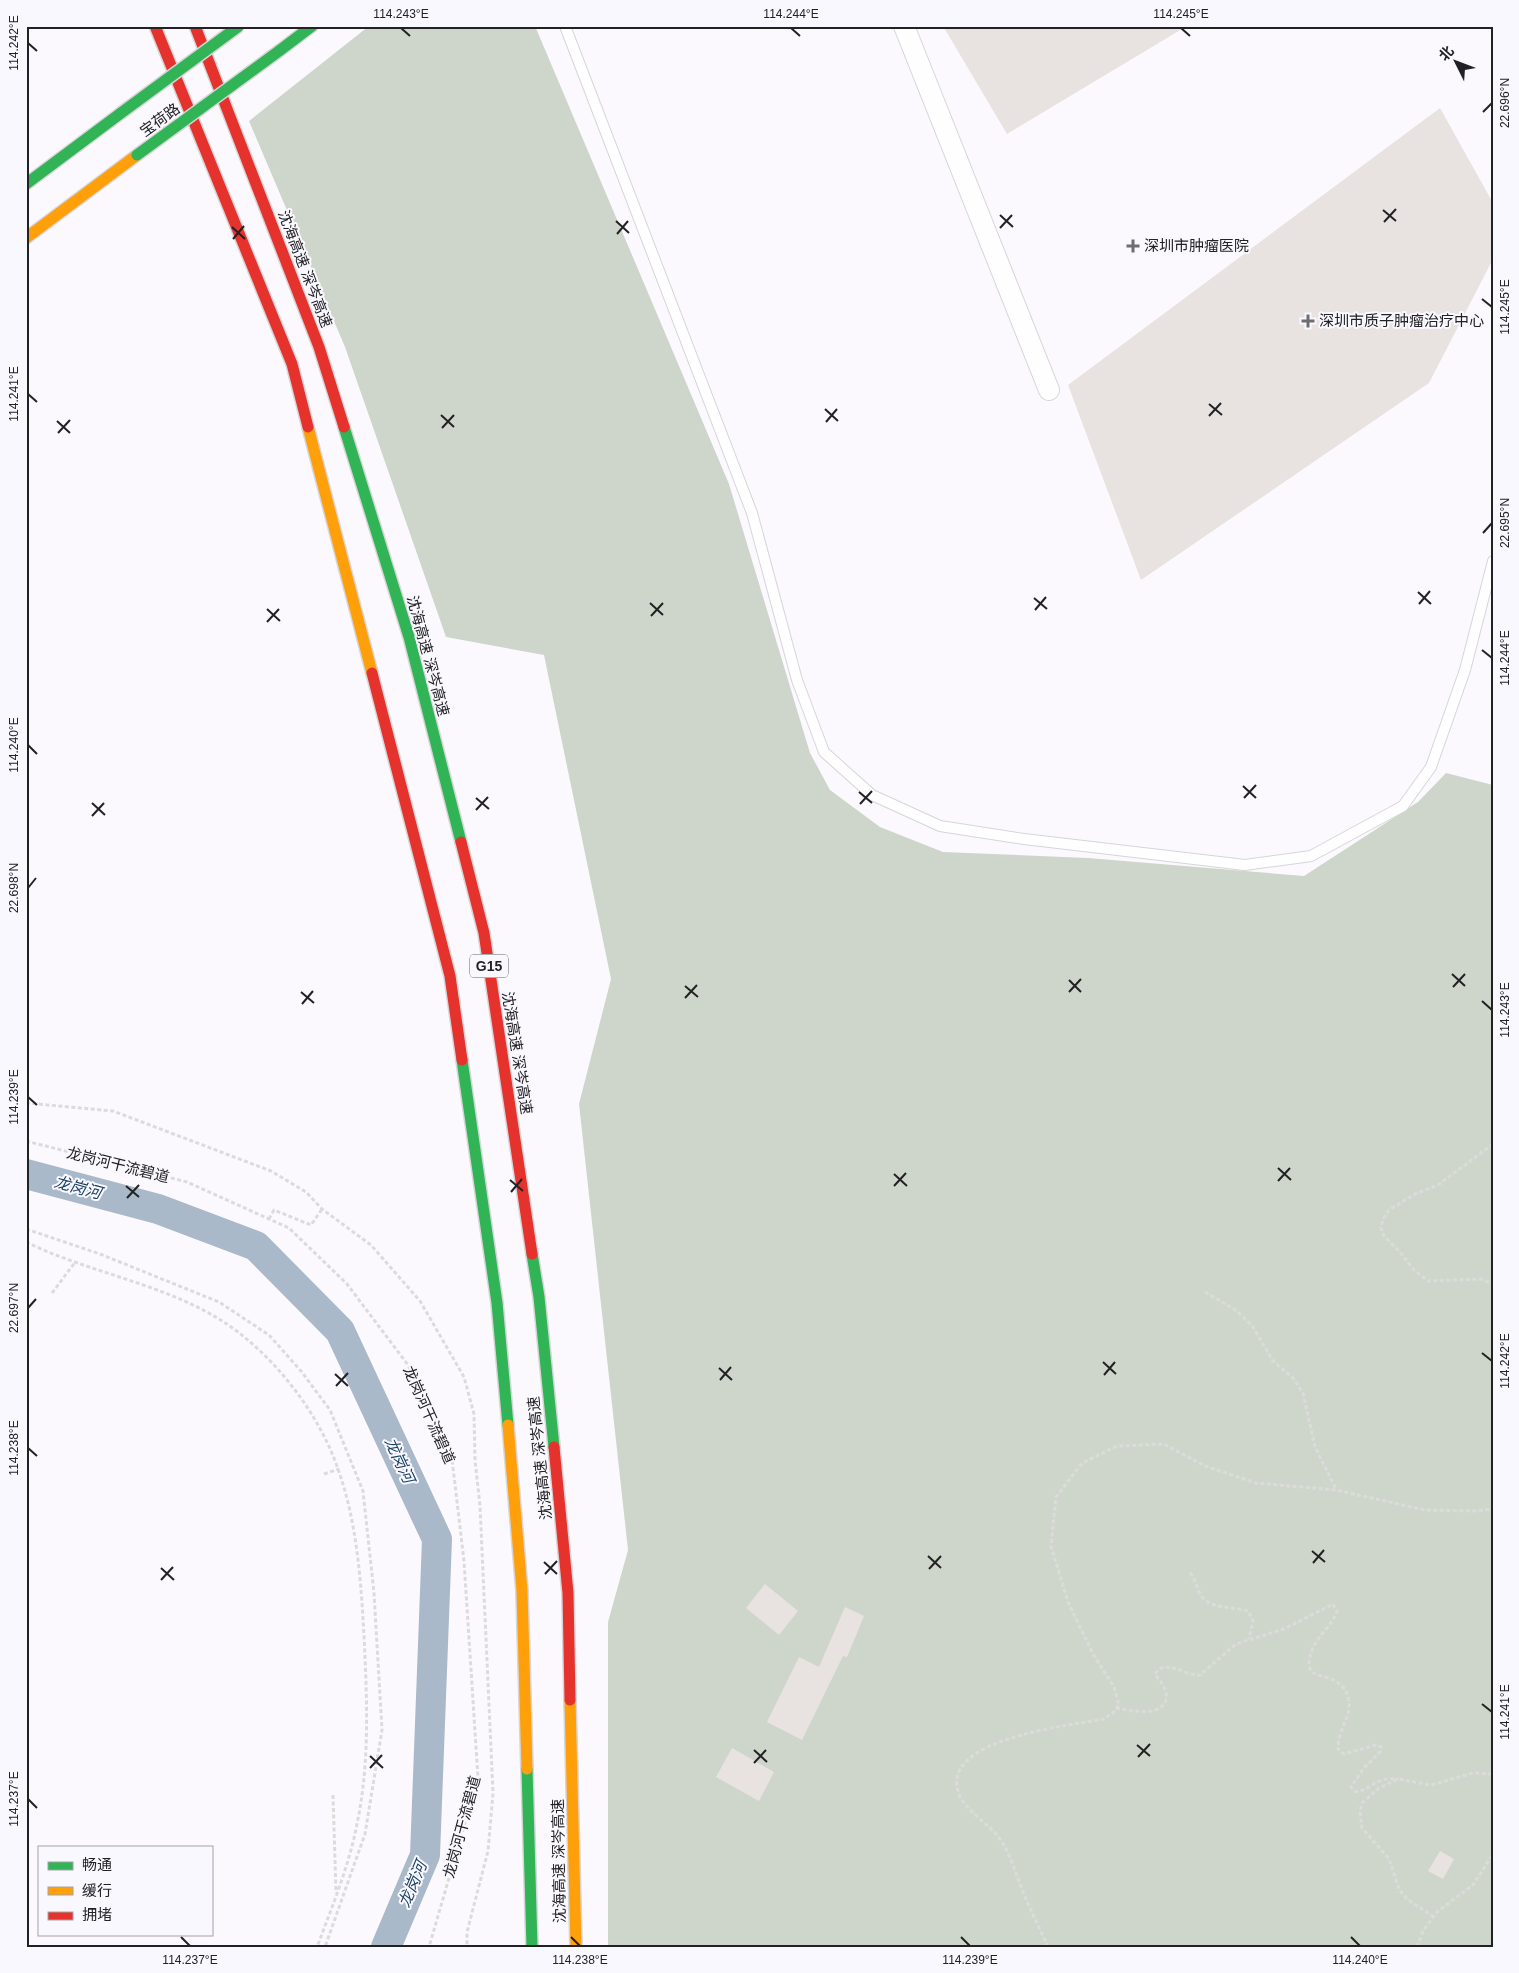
<svg xmlns="http://www.w3.org/2000/svg" width="1519" height="1973" font-family="Helvetica,'Noto Sans SC',sans-serif">
<style>
.forest{fill:#ced6cb}
.lines{fill:none;stroke-linecap:round;stroke-linejoin:round}
.river{stroke:#a9b9c9;stroke-width:30}
.building{fill:#e8e3e1}
.lane-casing{stroke:#d6d5d8;stroke-width:12}
.street-casing{stroke:#d6d5d8;stroke-width:22}
.fast-casing{stroke:#d6d5d8;stroke-width:14}
.slow-casing{stroke:#d6d5d8;stroke-width:14}
.jam-casing{stroke:#d6d5d8;stroke-width:14}
.path{stroke:#dcdbdc;stroke-width:3;stroke-dasharray:4 2.5;stroke-linecap:butt}
.lane{stroke:#fefeff;stroke-width:10}
.street{stroke:#fefeff;stroke-width:20}
.fast{stroke:#30b455;stroke-width:11}
.slow{stroke:#ff9f0a;stroke-width:11}
.jam{stroke:#e5322d;stroke-width:11}
.fast-bridge-casing{stroke:#d6d5d8;stroke-width:14;stroke-linecap:butt}
.fast-bridge{stroke:#30b455;stroke-width:11}
.ticks{fill:none;stroke:#222124;stroke-width:2}
.poi-dot{fill:#6e6d70;stroke:#faf8ff;stroke-width:2}
.labels{text-anchor:middle;stroke-width:4;stroke-linejoin:round;paint-order:stroke}
.shield{fill:#faf8ff;stroke:#636266;stroke-width:1}
.shield-label{font-size:14px;font-weight:bold;fill:#222124}
.street-label{font-size:15px;fill:#222124;stroke:#faf8ff}
.poi-label{font-size:15px;fill:#222124;stroke:#faf8ff;text-anchor:start}
.water-label{font-size:16px;font-style:italic;fill:#1a4161;stroke:#faf8ff}
.neatline{fill:none;stroke:#222124;stroke-width:2}
.ticks-label{font-size:12px;text-anchor:middle;fill:#222124}
</style>
<rect width="100%" height="100%" fill="#fbf9fe"/>
<path class="forest" d="M369,26H535L729,484L810,753L830,790L880,827L943,852L1088,858L1304,876L1418,802L1446,773L1493,785V1947H608V1622L628,1550L579,1104L611,979L544,655L446,637L345,347L249,121Z"/>
<g class="lines">
<path class="river" d="M26,1174L158,1209L256,1246L340,1331L437,1539L425,1855L386,1947"/>
</g>
<path class="building" d="M943,26H1187L1007,134Z
M1440,108L1493,203V259L1429,383L1141,580L1068,385Z
M765,1584L798,1611L779,1635L746,1608Z
M845,1607L864,1616L847,1657L843,1656L802,1740L767,1722L799,1657L819,1667Z
M732,1748L774,1772L759,1801L716,1777Z
M1440,1851L1454,1859L1443,1879L1428,1871Z"/>
<g class="lines">
<defs>
<path id="lane" d="M565,26L752,513L797,680L824,752L872,795L940,826L1024,839L1245,865L1311,856L1403,806L1431,767L1465,670L1493,561"/>
<path id="street" d="M904,26L1049,390"/>
<path id="fast" d="M279,51L312,26
M26,184L121,113
M344,427L409,637L461,842
M462,1060L497,1303L508,1425
M532,1254L539,1297L554,1447
M527,1769L532,1947"/>
<path id="slow" d="M26,238L137,155
M308,427L372,673
M508,1425L522,1591L527,1769
M570,1700L576,1947"/>
<path id="jam" d="M155,26L292,364L308,427
M195,26L319,347L344,427
M372,673L450,976L462,1060
M461,842L484,933L532,1254
M554,1447L568,1593L570,1700"/>
</defs>
<use href="#lane" class="lane-casing"/>
<use href="#street" class="street-casing"/>
<use href="#fast" class="fast-casing"/>
<use href="#slow" class="slow-casing"/>
<use href="#jam" class="jam-casing"/>
<path class="path" d="M26,1103L113,1111L271,1171L306,1192L322,1209L371,1245L420,1301L464,1377L474,1414L475,1460L480,1506L493,1793L488,1851L467,1932V1947
M26,1141L187,1182L289,1228L347,1284L408,1365L452,1459L464,1561L478,1778L429,1947
M1493,1144L1438,1185L1415,1194L1389,1210L1383,1219L1381,1228L1384,1236L1400,1252L1413,1269L1428,1281L1481,1279L1493,1284
M269,1219L274,1210L311,1225L322,1209
M26,1229L100,1254L219,1302L269,1335L301,1371L330,1410L363,1491L374,1593L382,1730L365,1834L325,1947
M26,1242C95,1276 182,1286 243,1336C284,1369 321,1419 338,1469C357,1522 361,1581 364,1636C367,1699 370,1762 357,1824C349,1866 332,1907 317,1947
M1205,1292L1237,1311L1253,1327L1273,1361L1293,1378L1303,1393L1315,1447L1336,1489
M52,1293L76,1261
M324,1474L339,1469
M1190,1573C1196,1580 1196,1586 1200,1594C1210,1610 1232,1606 1248,1611L1253,1621L1249,1639
M1116,1708C1128,1710 1141,1713 1152,1711C1174,1706 1167,1686 1155,1675C1162,1656 1187,1677 1200,1675L1236,1644L1284,1629L1333,1604L1337,1611C1332,1627 1315,1637 1311,1653C1300,1688 1338,1665 1348,1697C1354,1713 1337,1731 1338,1749L1344,1754L1376,1745L1381,1747L1380,1752L1364,1768L1351,1787L1356,1792C1375,1788 1373,1777 1398,1779
M333,1795L336,1893
M1434,1917L1407,1899L1399,1889L1389,1859L1362,1828L1360,1811L1362,1803L1379,1788L1398,1779L1431,1785L1473,1773L1493,1774
M1048,1947C1039,1926 1028,1906 1020,1884C1014,1869 1010,1853 1000,1839C989,1823 964,1811 958,1791C942,1738 1073,1725 1104,1719L1113,1713L1119,1705L1114,1687L1093,1654L1068,1602L1051,1546L1056,1497L1082,1463L1117,1446L1164,1444L1205,1466L1256,1483L1336,1490L1425,1510L1473,1511L1493,1509
M1417,1947L1423,1931L1437,1912L1473,1885L1493,1854"/>
<use href="#lane" class="lane"/>
<use href="#street" class="street"/>
<use href="#fast" class="fast"/>
<use href="#slow" class="slow"/>
<use href="#jam" class="jam"/>
<defs>
<path id="fast-bridge" d="M121,113L239,26
M137,155L279,51"/>
</defs>
<use href="#fast-bridge" class="fast-bridge-casing"/>
<use href="#fast-bridge" class="fast-bridge"/>
</g>
<path class="ticks" d="M401,28L410,36M791,28L800,36M1181,28L1190,36M28,43L37,51M1483,112L1492,103M1383,210L1396,221M1000,215L1013,227M616,221L629,233M1384,222L1396,209M232,227L245,239M1000,228L1012,215M617,234L628,221M233,239L244,226M1482,299L1492,307M28,394L37,402M1209,404L1222,415M825,409L838,421M441,415L454,427M1209,416L1221,403M57,421L70,433M826,422L837,409M442,428L454,415M58,433L70,420M1483,533L1492,523M1418,592L1431,604M1034,598L1047,609M650,603L663,615M1419,604L1430,591M267,609L280,621M1035,610L1046,597M651,616L663,603M267,622L279,609M1482,650L1492,658M28,745L37,754M1243,786L1256,798M859,792L872,803M476,798L489,809M1244,798L1256,785M92,803L105,815M860,804L872,791M476,810L488,797M92,816L104,803M28,888L36,878M1452,974L1465,986M1069,980L1081,992M685,986L698,997M1453,987L1465,974M301,992L314,1003M1069,992L1081,979M685,998L697,985M1482,1001L1492,1010M302,1004L313,991M28,1097L37,1105M1278,1168L1291,1180M894,1174L907,1186M510,1180L523,1191M1278,1181L1290,1168M126,1186L139,1197M894,1186L906,1173M511,1192L522,1179M127,1198L139,1185M28,1308L36,1299M1482,1353L1492,1361M1103,1362L1116,1374M719,1368L732,1380M335,1374L348,1386M1104,1375L1115,1362M720,1380L731,1367M336,1386L348,1373M28,1448L37,1456M1312,1551L1325,1562M928,1556L941,1568M544,1562L557,1574M1313,1563L1324,1550M161,1568L174,1580M929,1569L941,1556M545,1574L557,1561M161,1580L173,1567M1482,1704L1492,1712M1137,1745L1150,1756M754,1750L767,1762M370,1756L383,1768M1138,1757L1150,1744M754,1763L766,1750M370,1768L382,1755M28,1799L37,1808M181,1937L190,1946M571,1937L580,1946M961,1937L970,1946M1351,1937L1360,1946"/>
<g class="poi-dot">
<path d="M1130.5 238.5h5v5h5v5h-5v5h-5v-5h-5v-5h5z"/>
<path d="M1305.5 313.5h5v5h5v5h-5v5h-5v-5h-5v-5h5z"/>
</g>
<g class="labels">
<rect class="shield" x="470" y="954.5" width="38" height="23" rx="4"/>
<g class="shield-label">
<text x="489" y="971">G15</text>
</g>
<g class="street-label">
<text transform="translate(160 120) rotate(-36)" y="5">宝荷路</text>
<text transform="translate(305 269) rotate(69)" y="5">沈海高速 深岑高速</text>
<text transform="translate(428 656) rotate(75)" y="5">沈海高速 深岑高速</text>
<text transform="translate(517 1053) rotate(81)" y="5">沈海高速 深岑高速</text>
<text transform="translate(118 1165) rotate(14)" y="5">龙岗河干流碧道</text>
<text transform="translate(429 1415) rotate(66)" y="5">龙岗河干流碧道</text>
<text transform="translate(540 1458) rotate(-96)" y="5">沈海高速 深岑高速</text>
<text transform="translate(462 1827) rotate(-75)" y="5">龙岗河干流碧道</text>
<text transform="translate(559 1861) rotate(-91)" y="5">沈海高速 深岑高速</text>
</g>
<g class="poi-label">
<text x="1144" y="251">深圳市肿瘤医院</text>
<text x="1319" y="326">深圳市质子肿瘤治疗中心</text>
</g>
<g class="water-label">
<text transform="translate(78 1187) rotate(15)" y="6">龙岗河</text>
<text transform="translate(400 1460) rotate(65)" y="6">龙岗河</text>
<text transform="translate(412 1884) rotate(-67)" y="6">龙岗河</text>
</g>
</g>
<rect width="1519" height="1973" fill="none" stroke="#faf8ff" stroke-width="55"/>
<rect x="38" y="1846" width="175" height="90" fill="#faf8ff" stroke="#a4a2a7"/>
<rect x="48" y="1862" width="25" height="8" fill="#30b455" stroke="#a4a2a7"/>
<text x="82" y="1870" font-size="15" fill="#222124">畅通</text>
<rect x="48" y="1887" width="25" height="8" fill="#ff9f0a" stroke="#a4a2a7"/>
<text x="82" y="1896" font-size="15" fill="#222124">缓行</text>
<rect x="48" y="1912" width="25" height="8" fill="#e5322d" stroke="#a4a2a7"/>
<text x="82" y="1920" font-size="15" fill="#222124">拥堵</text>
<g transform="translate(1456 62) rotate(312)" stroke="#faf8ff" stroke-width="4" paint-order="stroke">
<path d="M0-4L9 19L0 12L-9 19Z" fill="#222124"/>
<text y="-8" font-size="14" font-weight="bold" text-anchor="middle" fill="#222124">北</text>
</g>
<rect x="28" y="28" width="1464" height="1918" class="neatline"/>
<g class="ticks-label">
<text x="401" y="18">114.243°E</text>
<text x="791" y="18">114.244°E</text>
<text x="1181" y="18">114.245°E</text>
<text transform="translate(14 43) rotate(-90)" y="4">114.242°E</text>
<text transform="translate(1505 103) rotate(-90)" y="4">22.696°N</text>
<text transform="translate(1505 307) rotate(-90)" y="4">114.245°E</text>
<text transform="translate(14 394) rotate(-90)" y="4">114.241°E</text>
<text transform="translate(1505 523) rotate(-90)" y="4">22.695°N</text>
<text transform="translate(1505 658) rotate(-90)" y="4">114.244°E</text>
<text transform="translate(14 745) rotate(-90)" y="4">114.240°E</text>
<text transform="translate(14 888) rotate(-90)" y="4">22.698°N</text>
<text transform="translate(1505 1010) rotate(-90)" y="4">114.243°E</text>
<text transform="translate(14 1097) rotate(-90)" y="4">114.239°E</text>
<text transform="translate(14 1308) rotate(-90)" y="4">22.697°N</text>
<text transform="translate(1505 1361) rotate(-90)" y="4">114.242°E</text>
<text transform="translate(14 1448) rotate(-90)" y="4">114.238°E</text>
<text transform="translate(1505 1712) rotate(-90)" y="4">114.241°E</text>
<text transform="translate(14 1799) rotate(-90)" y="4">114.237°E</text>
<text x="190" y="1964">114.237°E</text>
<text x="580" y="1964">114.238°E</text>
<text x="970" y="1964">114.239°E</text>
<text x="1360" y="1964">114.240°E</text>
</g>
</svg>
